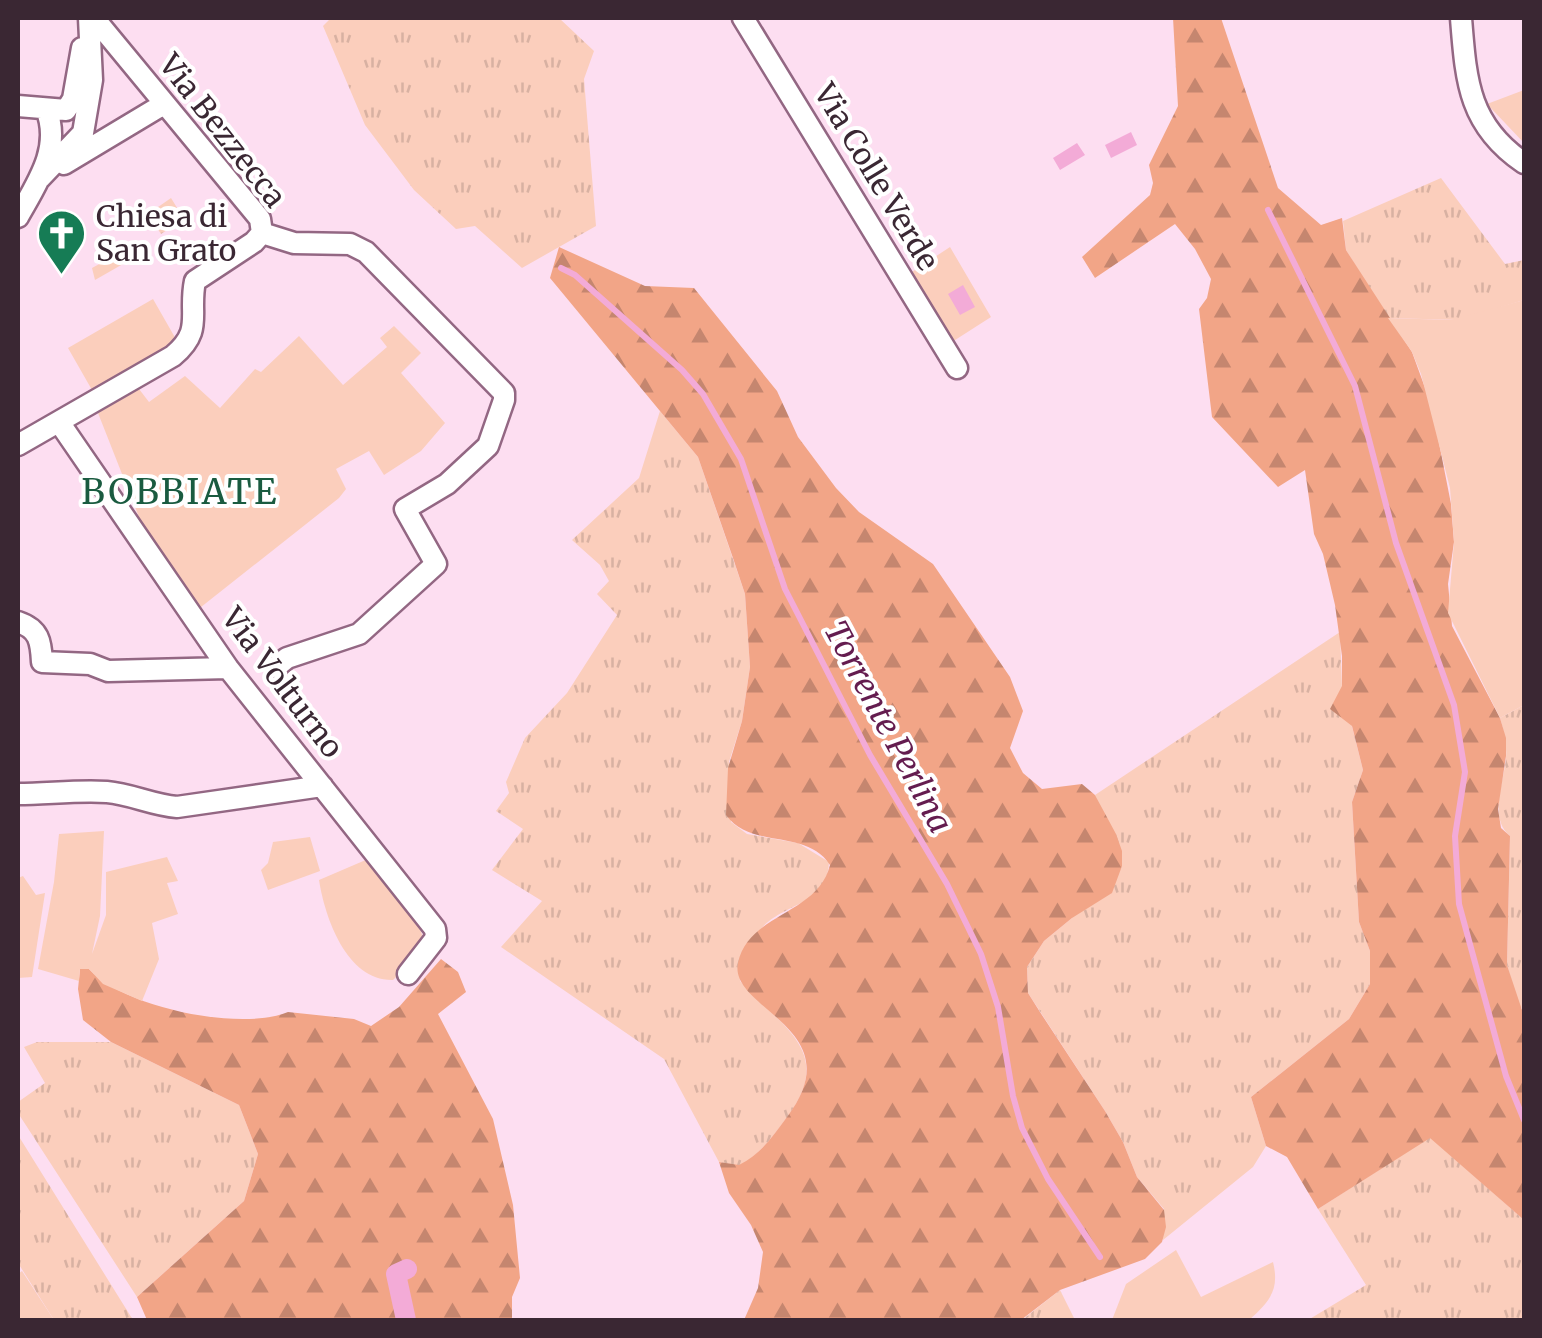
<svg xmlns="http://www.w3.org/2000/svg" width="1542" height="1338" font-family="Merriweather,serif">
<style>
.grass{fill:url(#grass-tufts)}
.forest{fill:url(#forest-firs)}
.garden{fill:#fbcebc}
.water{fill:#f3abd7}
.lines{fill:none;stroke-linecap:round;stroke-linejoin:round}
.stream{stroke:#f3abd7;stroke-width:6}
.canal{stroke:#f3abd7;stroke-width:20}
.minor-casing{stroke:#936783;stroke-width:25}
.minor{stroke:#fff;stroke-width:20}
.labels{text-anchor:middle;stroke-width:8;stroke-linejoin:round;paint-order:stroke}
.street-label{font-size:30px;fill:#3a2733;stroke:#fff}
.poi-label{font-size:30px;fill:#3a2733;stroke:#fff;text-anchor:start}
.water-label{font-size:32px;font-style:italic;fill:#641c4f;stroke:#fff}
.quarter-label{font-size:35px;letter-spacing:2.5px;fill:#1a5b40;stroke:#fff}
</style>
<defs>
<pattern id="grass-tufts" width="24" height="20" patternUnits="userSpaceOnUse" patternTransform="scale(2.5)"><rect width="24" height="20" fill="#fbcebc"/><path d="M3 7l-1-3M5 7V3M7 7l1-3M15 17l-1-3M17 17v-4M19 17l1-3" fill="none" stroke="#d8b1a2"/></pattern>
<pattern id="forest-firs" width="22" height="20" patternUnits="userSpaceOnUse" patternTransform="scale(2.5)"><rect width="22" height="20" fill="#f2a587"/><path d="M5 1l3.5 6h-7zM16 11l3.5 6h-7z" fill="#c5866f"/></pattern>
</defs>
<rect width="100%" height="100%" fill="#fddef1"/>
<path class="grass" d="M331,18H559L594,51L584,79L596,226L522,268L475,226L456,229L414,190L365,125L323,26Z
M1441,178L1505,264L1524,260V300L1458,320L1388,318L1346,250L1343,221Z
M171,198L184,219L161,234L148,214Z
M114,256L123,264L95,280L92,268Z
M660,411L698,457L745,594L750,667L742,721L729,762L731,822L747,834L798,843L829,862C827,906 783,903 762,928C752,941 746,966 740,981C780,1026 836,1051 788,1116C774,1135 761,1154 739,1166L719,1162L664,1059L501,947L542,901L492,870L523,829L496,811L509,793L506,782L525,738L567,693L617,615L597,594L609,581L600,565L572,540L639,478Z
M1340,632L1342,687L1363,770L1352,802L1359,922L1370,951V984L1349,1019L1251,1097L1266,1146L1253,1167L1163,1240L1164,1209L1137,1177L1123,1142L1105,1111L1028,993L1027,967L1044,941L1072,918L1107,820L1095,795Z
M1524,705V1006L1520,1009L1507,965L1510,836C1488,818 1504,782 1506,758C1507,744 1504,731 1500,718Z
M37,1042H111L239,1105L258,1154L244,1201L137,1297L18,1113V1102L45,1083L24,1047Z
M18,1135L133,1320H54L18,1263Z
M1430,1137L1524,1220V1320H1308L1366,1285L1318,1209Z
M1060,1290L1075,1320H1022Z"/>
<path class="forest" d="M1173,18H1221L1278,188L1321,225L1342,218L1346,250L1412,352L1432,407L1451,504L1454,542L1448,584L1452,626L1500,718L1506,738V756L1498,809L1501,828L1510,836L1507,965L1524,1016V1220L1430,1138L1318,1209L1287,1157L1266,1146L1251,1097L1349,1019L1370,984V951L1359,922L1352,802L1363,770L1352,726L1330,709L1342,686V656L1335,605L1323,554L1314,534L1305,470L1278,487L1212,417L1199,309L1207,298L1211,279L1195,249L1175,224L1095,278L1082,257L1150,195L1153,183L1149,165L1178,106Z
M559,247L645,286L694,288L777,391L798,437L836,488L859,512L933,564L1010,677L1023,711L1010,748L1023,773L1042,789L1082,784L1095,795L1116,834L1122,851V866L1112,893L1072,918L1044,941L1027,967L1028,993L1040,1012L1105,1111L1123,1142L1137,1177L1164,1210L1166,1227L1162,1242L1145,1259L1060,1290L1021,1320H744L758,1288L763,1252L751,1225L729,1193L719,1162L739,1165C761,1154 773,1136 787,1117C854,1028 728,1010 738,963C748,913 818,915 830,865C806,828 751,850 726,815L728,768L742,721L750,667L745,594L734,561L698,457L550,278Z
M441,959L458,972L466,992L438,1014L493,1119L513,1205L520,1278L512,1297V1320H147L137,1297L244,1201L258,1154L239,1105L111,1042L83,1020L78,989L80,969H89C123,1007 240,1032 288,1012L354,1019L371,1026L399,1007Z"/>
<path class="garden" d="M1524,90V143L1487,104Z
M950,247L991,317L952,342L912,272Z
M153,299L177,341L92,390L68,348Z
M1524,300V705L1500,718L1448,613L1454,542L1450,488L1421,374L1412,352L1388,318L1451,320Z
M394,326L421,353L401,373L445,423L421,451L384,475L369,451L336,469L346,489L339,498L196,611L150,545L98,413L139,389L149,402L185,376L220,408L255,369L261,372L299,336L343,385L387,347L380,338Z
M104,831L100,916L92,954L106,915V872L167,857L178,881L167,883L178,914L152,923L159,959L142,1001L103,984L89,969H80L79,981L38,969L54,882L59,834Z
M310,837L320,871L268,890L261,870L268,863L273,842Z
M368,859L412,909L423,937L413,961L393,980C347,981 325,918 319,880Z
M23,876L36,895L45,893L32,977L18,978V878Z
M1176,1250L1201,1297L1273,1262C1280,1290 1269,1302 1249,1320H1112L1126,1284Z
M22,1271L54,1320H18V1274Z"/>
<path class="water" d="M1131,132L1137,145L1111,158L1105,145Z
M1077,143L1085,155L1060,170L1053,158Z
M963,285L975,307L960,315L948,294Z"/>
<g class="lines">
<path class="stream" d="M1268,210L1355,386L1396,543L1454,705L1465,772L1455,836L1459,904L1506,1076L1524,1120
M561,268L575,275L682,370L703,394L741,459L785,589L870,755L947,884L981,954L998,1007L1013,1096L1022,1128L1048,1179L1100,1257"/>
<path class="canal" d="M406,1320L396,1274L407,1269"/>
<defs>
<path id="minor" d="M94,18L260,219L262,233
M743,18L957,368
M1461,18C1466,80 1468,125 1524,163
M18,106L66,110L73,99L82,48
M64,164L164,104
M40,178L83,133L92,80L89,18
M18,217C37,183 62,148 46,109
M262,233L294,243L350,244L366,252L504,393V400L488,446L447,484L405,509L436,564L359,634L287,658L276,667
M59,422L228,668L435,929L436,938L408,974
M18,445L173,356C204,330 188,315 195,281L254,242L262,233
M18,622C39,629 41,641 42,662L90,664L108,671L228,668
M18,794C47,794 78,790 107,792C131,794 152,805 177,807L322,786"/>
</defs>
<use href="#minor" class="minor-casing"/>
<use href="#minor" class="minor"/>
</g>
<defs>
<symbol id="church-pin" viewBox="-11 -11 22 30"><path d="M0 17L-7.5 6A9.5 9.5 0 1 1 7.5 6Z" fill="#167c55" stroke="#fff"/><path d="M-1.2-6h2.4v3.5h3.3v2.4h-3.3V6h-2.4V-.1h-3.3v-2.4h3.3Z" fill="#fff"/></symbol>
</defs>
<g fill-rule="evenodd">
<use href="#church-pin" x="34" y="206" width="55" height="75"/>
</g>
<g class="labels">
<g class="street-label">
<text transform="translate(222 131) rotate(52)" y="10">Via Bezzecca</text>
<text transform="translate(876 177) rotate(59)" y="10">Via Colle Verde</text>
<text transform="translate(282 683) rotate(53)" y="10">Via Volturno</text>
</g>
<g class="poi-label">
<text x="96" y="227">Chiesa di<tspan x="96" dy="34">San Grato</tspan></text>
</g>
<g class="water-label">
<text transform="translate(888 727) rotate(62)" y="11">Torrente Perlina</text>
</g>
<g class="quarter-label">
<text x="180" y="504">BOBBIATE</text>
</g>
</g>
<rect width="1542" height="1338" fill="none" stroke="#3a2733" stroke-width="40"/>
</svg>
